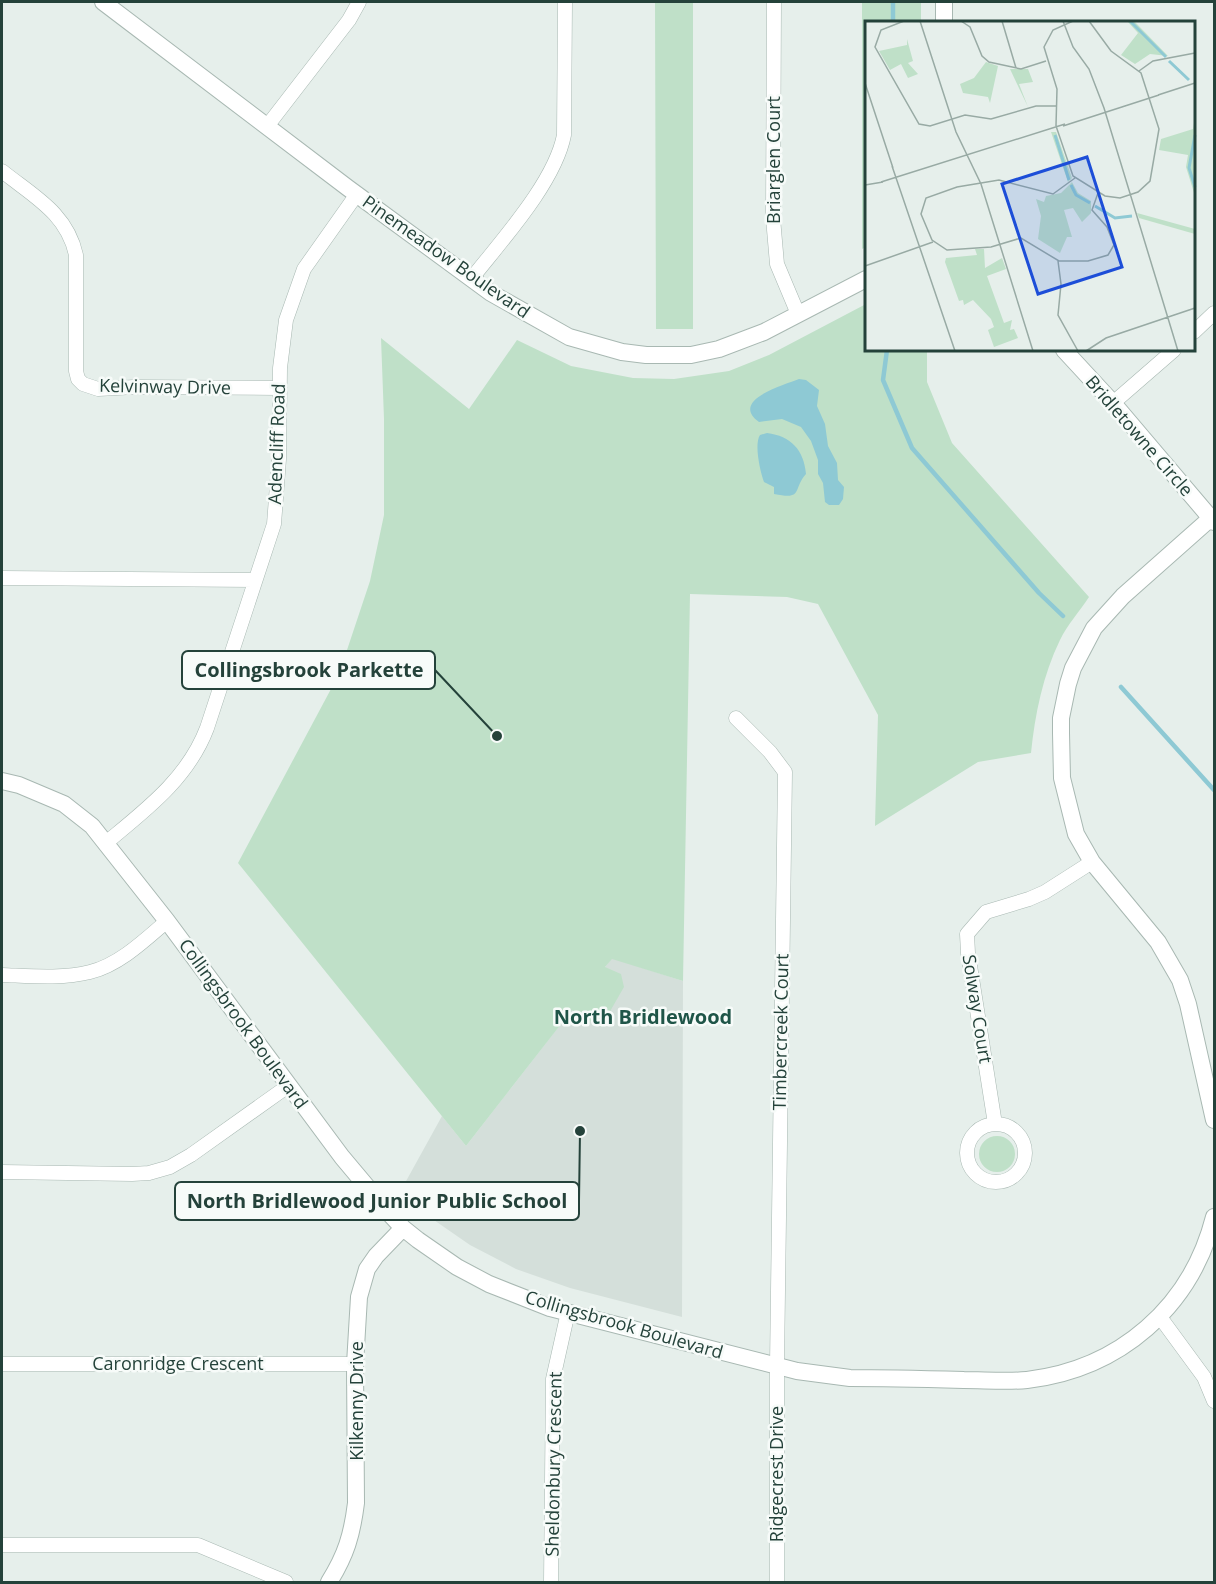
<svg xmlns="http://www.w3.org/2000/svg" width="1216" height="1584" font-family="'Open Sans',sans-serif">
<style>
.built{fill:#d4dfda}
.green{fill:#bfe0c8}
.water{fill:#8ec9d4}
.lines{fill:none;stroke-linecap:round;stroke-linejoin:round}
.stream{stroke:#8ec9d4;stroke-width:4.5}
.minor-casing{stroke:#a8b8b2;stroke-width:15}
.tertiary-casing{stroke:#a8b8b2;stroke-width:18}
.minor{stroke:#fff;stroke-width:14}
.tertiary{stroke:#fff;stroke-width:16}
.labels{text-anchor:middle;stroke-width:5;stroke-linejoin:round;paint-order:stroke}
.street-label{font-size:18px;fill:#24423a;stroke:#f7fbf9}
.neighbourhood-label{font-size:20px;font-weight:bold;fill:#1f5548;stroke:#f7fbf9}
.inset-river{fill:none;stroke:#8ec9d4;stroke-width:3}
.inset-road{fill:none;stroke:#98aaa4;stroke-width:1.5}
.view{fill:#1d4ed8;fill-opacity:0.15;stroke:#1d4ed8;stroke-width:3}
.inset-edge{fill:none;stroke:#24423a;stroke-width:3}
.leader{fill:none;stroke:#24423a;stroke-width:2}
.callout-dot{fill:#24423a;stroke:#f7fbf9;stroke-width:2}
.callout{fill:#f7fbf9;stroke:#24423a;stroke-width:2}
.callout-label{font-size:20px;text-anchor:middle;font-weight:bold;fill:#24423a}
</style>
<rect width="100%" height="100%" fill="#e6efeb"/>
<path class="built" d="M612,958L683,981L682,1317L570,1288L516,1269L470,1245L431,1218L400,1192L442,1116L466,1146Z"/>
<path class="green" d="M655,2H693V329H656Z
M862,2H921V22H866V247L862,249Z
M866,304V350H927V382L952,443L1089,597C1080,611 1067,625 1060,640C1043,675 1035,714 1031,753L978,762L875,826L878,715L818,604L787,597L690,594L683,981L612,959L605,967L621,974L624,987L601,1027L572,1010L466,1146L238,863L339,674L370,581L384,515V419L381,338L469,409L517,340L571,366L633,378L674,379L729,371L769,355Z
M979 1154a18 18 0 1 1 36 0a18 18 0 1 1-36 0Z"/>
<path class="water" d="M799,379L806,380L819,390L817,406L825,424L828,446L837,463L838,480L844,487L843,499L839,505H829L825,502L823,483L818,474V460L811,441L801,427L782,419L759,422C729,400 784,385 799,379Z
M767,433C791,436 804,450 806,474C792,490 804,500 774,494V487L764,482C760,471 754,444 760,435Z"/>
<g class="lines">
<path class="stream" d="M893,22V2
M887,350L883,380L912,448L1039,593L1063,616
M1121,687L1214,790"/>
<defs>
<path id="minor" d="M774,2L773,218L777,264L798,314
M268,125L349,20L359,2
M2,171C33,196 67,213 76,255V371L78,379L83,384L98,389L135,387L279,388
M472,278C502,240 555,182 564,135L565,2
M1194,332L1214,313
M1113,403L1174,350
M2,578L255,580
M736,718L770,752L785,772L777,1365V1582
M107,842C147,809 188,778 207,728L274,524L279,459L280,368L286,320L304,269L357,194
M2,975C30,976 62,979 90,972C119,965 145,940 167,921
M995,1124L968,953L967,934L986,912L1029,899L1045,892L1092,862
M967 1153a29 29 0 1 1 58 0a29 29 0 1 1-58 0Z
M2,1172L132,1174L149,1173L170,1167L191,1155L288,1086
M1160,1317L1204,1377L1214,1401
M2,1364H355
M2,1545H198L286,1582
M551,1582L553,1379L568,1312"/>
<path id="tertiary" d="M103,2L348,188L491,293L569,337L622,352L646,355H691L719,349L764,332L866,279
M944,22V2
M1064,350L1113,403L1214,522
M1211,518L1123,596L1094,628L1073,668L1068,684L1061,718V733L1062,778L1076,834L1092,862L1158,942L1180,980L1188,1004L1214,1120
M2,781L19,785L64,804L92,826L167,921L342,1157L389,1213L403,1228L418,1240L457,1267L489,1284L550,1308L797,1371L850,1378C888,1378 926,1379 964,1380C984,1380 1007,1382 1027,1380C1120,1369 1191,1307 1214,1217
M329,1582C346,1555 352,1535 356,1503L355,1364L359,1297L367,1269L376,1256L403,1228"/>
</defs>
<use href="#minor" class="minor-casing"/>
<use href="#tertiary" class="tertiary-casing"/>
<use href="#minor" class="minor"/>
<use href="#tertiary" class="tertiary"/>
</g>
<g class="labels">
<g class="street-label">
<text transform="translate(774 160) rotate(-90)" y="6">Briarglen Court</text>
<text transform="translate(446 257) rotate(35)" y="6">Pinemeadow Boulevard</text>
<text transform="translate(165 387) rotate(1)" y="6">Kelvinway Drive</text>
<text transform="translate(1139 436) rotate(49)" y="6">Bridletowne Circle</text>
<text transform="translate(277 444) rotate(-88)" y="6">Adencliff Road</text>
<text transform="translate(977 1009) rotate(81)" y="6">Solway Court</text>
<text transform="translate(243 1024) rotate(54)" y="6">Collingsbrook Boulevard</text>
<text transform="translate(781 1032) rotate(-89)" y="6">Timbercreek Court</text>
<text transform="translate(624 1325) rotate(16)" y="6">Collingsbrook Boulevard</text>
<text x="178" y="1370">Caronridge Crescent</text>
<text transform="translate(357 1401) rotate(-90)" y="6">Kilkenny Drive</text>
<text transform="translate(554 1464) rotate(-89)" y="6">Sheldonbury Crescent</text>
<text transform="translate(777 1474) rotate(-90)" y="6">Ridgecrest Drive</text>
</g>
<g class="neighbourhood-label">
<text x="643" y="1024">North Bridlewood</text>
</g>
</g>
<g transform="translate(865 21)">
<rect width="330" height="330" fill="#e6efeb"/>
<path d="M262,0H269L303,35L285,33L270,43L256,34L273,12ZM42,18L48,40L43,42L53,53L43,57L36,43L25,49L14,30L42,24ZM121,41L133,45L125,82L123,76L98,72L95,63L109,57ZM145,48H163L168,61L154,63L163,86ZM330,96V175L321,146L323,134L294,129L296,118L328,108ZM186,111H191L207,157L203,161ZM207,161L213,172L226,180V192L217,201L208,187L199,189L207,216H202L195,232L173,218L176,195L171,178L179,181L181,175L196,172ZM272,192L330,208V213L274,197ZM110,228H119L120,247L137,237L141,248L122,255L139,302L147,299L145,309L149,308L153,317L129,326L123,309L129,306L126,298L108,279L99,284L98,279L94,280L80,241L81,237L112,234Z" fill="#bfe0c8"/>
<path class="inset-river" d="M265,0L301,36M304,40L324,59M190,114L204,159M330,114L324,147L330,166M206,164L211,174L225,182M230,185L250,197L267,195"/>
<path class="inset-road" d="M39,0L16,9L10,26L54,103L65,105L100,94L126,98L171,85H191M55,0L91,111L116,163L168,330M96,0L105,6L117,35L124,41L156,48L181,40M137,0L151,47M198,0L208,26L224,48L239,87L313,330M208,0L188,9L179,26L192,68L191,105L208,155L240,175L255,177L273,171L285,160L294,108L276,52L246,30L224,0M274,50L288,40L330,32M0,62L28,147M293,74L330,62M198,105L294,74M27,145L90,330M210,157L188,173L134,159L92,166L61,177L56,193L67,219L82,229L126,226L156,217L194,240H223L243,234L249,224L242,206L227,189L233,172M16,161L200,103M0,164L18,161M193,240L196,263L193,294L213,330M0,245L68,221M221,330L241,317L330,287"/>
<path class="view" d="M222,136L257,246L173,273L137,163Z"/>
<rect width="330" height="330" class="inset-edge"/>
</g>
<path class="leader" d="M497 736L435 670M580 1131L579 1201"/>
<g class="callout-dot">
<circle cx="497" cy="736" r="6"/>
<circle cx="580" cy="1131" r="6"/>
</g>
<g class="callout">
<rect x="182" y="651" width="253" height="38" rx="6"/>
<rect x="175" y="1182" width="404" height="38" rx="6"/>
</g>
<g class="callout-label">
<text x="309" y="677">Collingsbrook Parkette</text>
<text x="377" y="1208">North Bridlewood Junior Public School</text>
</g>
<rect width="1216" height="1584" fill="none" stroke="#24423a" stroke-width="6"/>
</svg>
